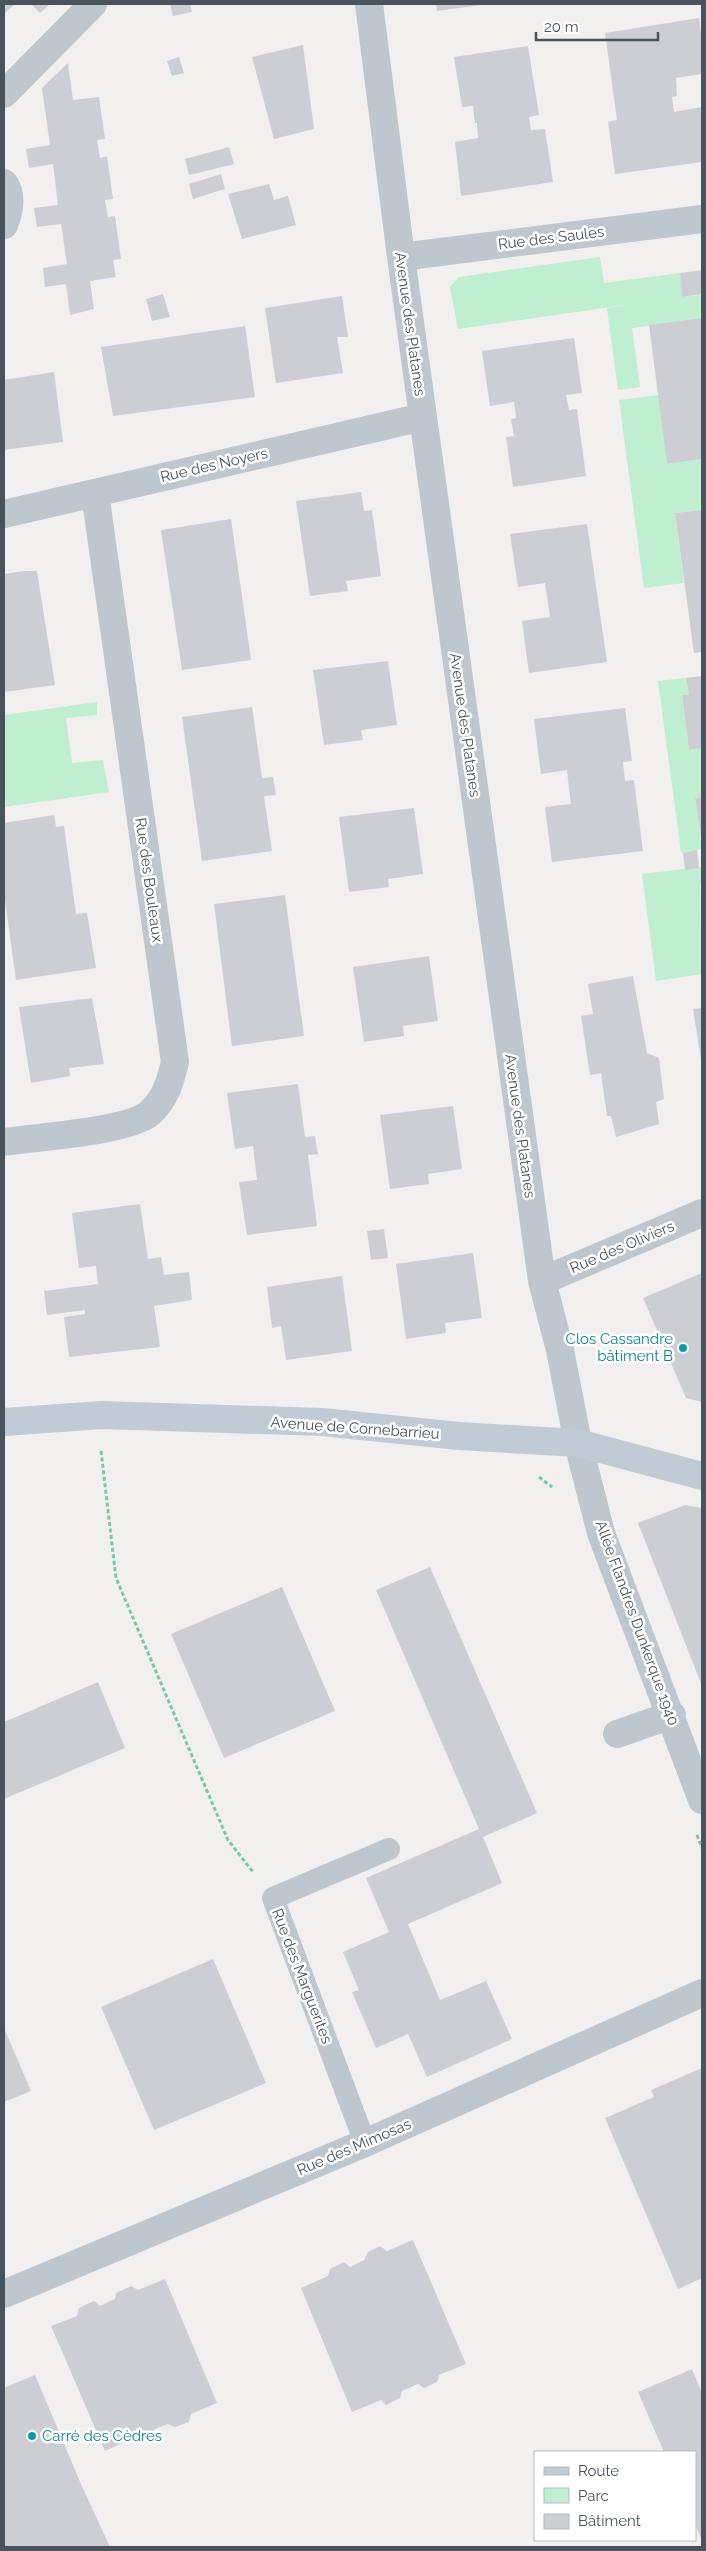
<svg xmlns="http://www.w3.org/2000/svg" width="706" height="2551" font-family="Raleway,sans-serif">
<style>
.green{fill:#bfeed0}
.building{fill:#ccced4}
.lines{fill:none;stroke-linecap:round;stroke-linejoin:round}
.path{stroke:#78cba1;stroke-width:3;stroke-dasharray:4 2.5;stroke-linecap:butt}
.lane{stroke:#bec7ce;stroke-width:22}
.street{stroke:#bec7ce;stroke-width:28}
.secondary{stroke:#c0cbd5;stroke-width:28}
.culture-dot{fill:#0f9aa8;stroke:#fff;stroke-width:2}
.labels{text-anchor:middle;stroke-width:5;stroke-linejoin:round;paint-order:stroke}
.street-label{font-size:15px;fill:#48535c;stroke:#fff}
.culture-label{font-size:15px;fill:#0d838f;stroke:#fff;text-anchor:end}
</style>
<rect width="100%" height="100%" fill="#f2efef"/>
<path class="green" d="M600,257L604,283L680,273L682,297L702,295V318L632,328L640,387L618,390L607,308L632,304L458,329L450,287L459,277Z
M659,395L667,464L702,459V510L675,513L684,583L644,588L619,400Z
M686,678L689,695L682,696L689,750L702,748V797L695,798L702,849L683,853L681,852L658,681Z
M97,702V715L66,718L72,763L103,760L109,792L4,807V715Z
M702,867V885H700L702,974L656,981L642,874Z"/>
<path class="building" d="M4,4H15L4,14Z
M31,4H50L40,13Z
M170,4H190L192,12L173,16Z
M436,4H481V5L437,11Z
M699,18L702,41V74L676,78L677,96L672,97L674,112L702,107V162L615,174L608,122L617,120L605,33Z
M303,45L314,129L274,139L252,57Z
M528,46L539,115L529,117L531,130L545,129L553,182L461,196L455,142L478,138L477,123H475L473,106L462,107L454,57Z
M179,57L184,73L172,76L167,61Z
M68,63L73,100L99,97L105,139L97,140L100,158L107,156L113,199L105,200L108,217L115,216L121,259L113,260L116,277L90,281L94,309L70,315L66,284L45,287L43,268L67,264L61,224L37,227L34,208L58,205L53,164L29,168L26,149L50,145L42,88Z
M229,147L234,164L189,175L185,159Z
M221,174L225,189L193,199L189,184Z
M269,184L274,200L288,196L296,225L242,239L228,194Z
M702,270V294L682,297L680,273Z
M163,294L170,317L152,321L146,299Z
M342,296L348,337H337L343,373L276,383L265,308Z
M702,318V459L667,464L649,325Z
M245,326L255,397L113,416L101,347Z
M574,338L582,393L566,395L569,410L577,409L586,476L513,487L506,437L514,436L511,419L516,418L514,402L490,406L482,351Z
M54,372L63,442L4,450V380Z
M361,492L364,511L372,510L381,576L346,581L348,591L310,596L296,501Z
M702,510V652L694,653L675,513Z
M231,519L251,660L182,670L161,530Z
M587,524L607,662L529,673L522,621L550,617L545,583L518,587L510,534Z
M24,571H37L55,685L4,692V574Z
M388,661L397,725L361,730L363,740L324,745L313,670Z
M702,676V748L689,750L682,695H689L686,678Z
M252,707L262,778L273,777L276,795L264,796L272,851L202,861L182,717Z
M625,708L632,761L623,762L625,781L634,780L643,851L552,862L545,807L571,804L569,788L567,770L541,774L534,719Z
M702,797V838H701L695,798Z
M414,808L423,874L388,879L389,887L349,892L339,817Z
M54,815L56,827L64,826L76,914L87,913L96,968L16,980L4,893V823Z
M697,850L699,868L685,870L683,853Z
M285,895L304,1036L232,1046L214,904Z
M429,956L438,1021L403,1026L404,1036L364,1042L353,967Z
M633,976L647,1053L659,1058L664,1099L656,1102L659,1124L616,1137L611,1116H607L601,1073L590,1075L581,1016L593,1014L588,984Z
M92,998L104,1064L69,1068L70,1076L31,1083L19,1007Z
M702,1008V1058L701,1059L693,1009Z
M298,1084L305,1137L315,1136L318,1154L308,1155L317,1226L247,1235L239,1182L257,1180L253,1146L235,1149L227,1093Z
M453,1106L462,1169L428,1174L429,1184L390,1189L380,1115Z
M140,1204L148,1259L161,1257L164,1275L189,1272L192,1300L154,1306L160,1347L69,1357L64,1317L85,1314V1310L47,1315L44,1291L98,1284L96,1266L79,1268L72,1213Z
M384,1229L388,1258L371,1260L367,1231Z
M473,1253L482,1318L445,1323L446,1333L406,1339L396,1264Z
M702,1273V1402L686,1398L643,1298Z
M342,1276L352,1351L286,1360L281,1326L272,1328L267,1287Z
M685,1505L702,1508V1686L638,1523Z
M430,1567L537,1813L483,1837L502,1883L408,1924L440,2000L486,1981L512,2039L427,2077L408,2034L376,2048L352,1992L359,1990L343,1952L389,1932L366,1878L479,1829L376,1590Z
M282,1587L335,1711L224,1758L171,1634Z
M98,1682L125,1748L4,1799V1722Z
M213,1959L266,2083L154,2130L101,2007Z
M4,2028L31,2091L4,2102Z
M702,2068V2278L678,2289L605,2118L654,2097L651,2090Z
M413,2240L466,2364L439,2375L437,2382L424,2388L418,2384L402,2391L400,2398L386,2405L381,2400L352,2412L301,2288L328,2276L330,2269L344,2262L350,2267L364,2260L368,2252L380,2246L387,2251Z
M165,2279L217,2403L191,2414L189,2422L175,2427L168,2424L153,2430L151,2438L137,2444L131,2439L105,2451L51,2326L77,2316L79,2308L94,2301L100,2306L115,2299L116,2293L131,2286L138,2290Z
M692,2369L702,2393V2541L695,2524V2452H664L638,2392Z
M35,2375L81,2484L110,2547H4V2388Z"/>
<g class="lines">
<path class="path" d="M101,1451L116,1578L228,1840L253,1872
M539,1477L552,1487
M697,1835L702,1848"/>
<path class="lane" d="M365,2143L273,1898L389,1849"/>
<path class="street" d="M369,4L401,257L542,1281L560,1350L578,1443L601,1533L702,1800
M4,94L93,4
M4,183C13,195 9,213 4,225
M401,257L702,219
M4,514L423,417
M4,1142C36,1137 127,1132 150,1113C166,1098 170,1082 175,1062L95,493
M542,1281L702,1213
M617,1734L672,1715
M4,2294L365,2143L702,1993"/>
<path class="secondary" d="M4,1422L102,1415L322,1422L459,1436L578,1443L702,1476"/>
</g>
<g class="culture-dot">
<circle cx="683" cy="1348" r="5"/>
<circle cx="32" cy="2436" r="5"/>
</g>
<g class="labels">
<g class="street-label">
<text transform="translate(551 238) rotate(-7)" y="5">Rue des Saules</text>
<text transform="translate(410 324) rotate(82)" y="5">Avenue des Platanes</text>
<text transform="translate(214 465) rotate(-13)" y="5">Rue des Noyers</text>
<text transform="translate(465 725) rotate(82)" y="5">Avenue des Platanes</text>
<text transform="translate(149 880) rotate(82)" y="5">Rue des Bouleaux</text>
<text transform="translate(520 1126) rotate(82)" y="5">Avenue des Platanes</text>
<text transform="translate(622 1247) rotate(-23)" y="5">Rue des Oliviers</text>
<text transform="translate(355 1428) rotate(4)" y="5">Avenue de Cornebarrieu</text>
<text transform="translate(637 1623) rotate(70)" y="5">Allée Flandres Dunkerque 1940</text>
<text transform="translate(302 1976) rotate(69)" y="5">Rue des Marguerites</text>
<text transform="translate(354 2147) rotate(-23)" y="5">Rue des Mimosas</text>
</g>
<g class="culture-label">
<text x="673" y="1344">Clos Cassandre<tspan x="673" dy="17">bâtiment B</tspan></text>
<text x="42" y="2441" text-anchor="start">Carré des Cèdres</text>
</g>
</g>
<rect width="706" height="2551" fill="none" stroke="#48535c" stroke-width="10"/>
<rect x="534" y="2451" width="162" height="90" fill="#ffffff" stroke="#b6babe"/>
<rect x="544" y="2467" width="25" height="8" fill="#c0cbd5" stroke="#b6babe"/>
<text x="578" y="2476" font-size="15" fill="#48535c">Route</text>
<rect x="544" y="2488" width="25" height="15" fill="#bfeed0" stroke="#b6babe"/>
<text x="578" y="2501" font-size="15" fill="#48535c">Parc</text>
<rect x="544" y="2514" width="25" height="15" fill="#ccced4" stroke="#b6babe"/>
<text x="578" y="2526" font-size="15" fill="#48535c">Bâtiment</text>
<path d="M536 32v8h122v-8" fill="none" stroke="#48535c" stroke-width="2.5"/>
<text x="544" y="32" font-size="15" fill="#48535c" stroke="#ffffff" stroke-width="4" paint-order="stroke">20 m</text>
</svg>
